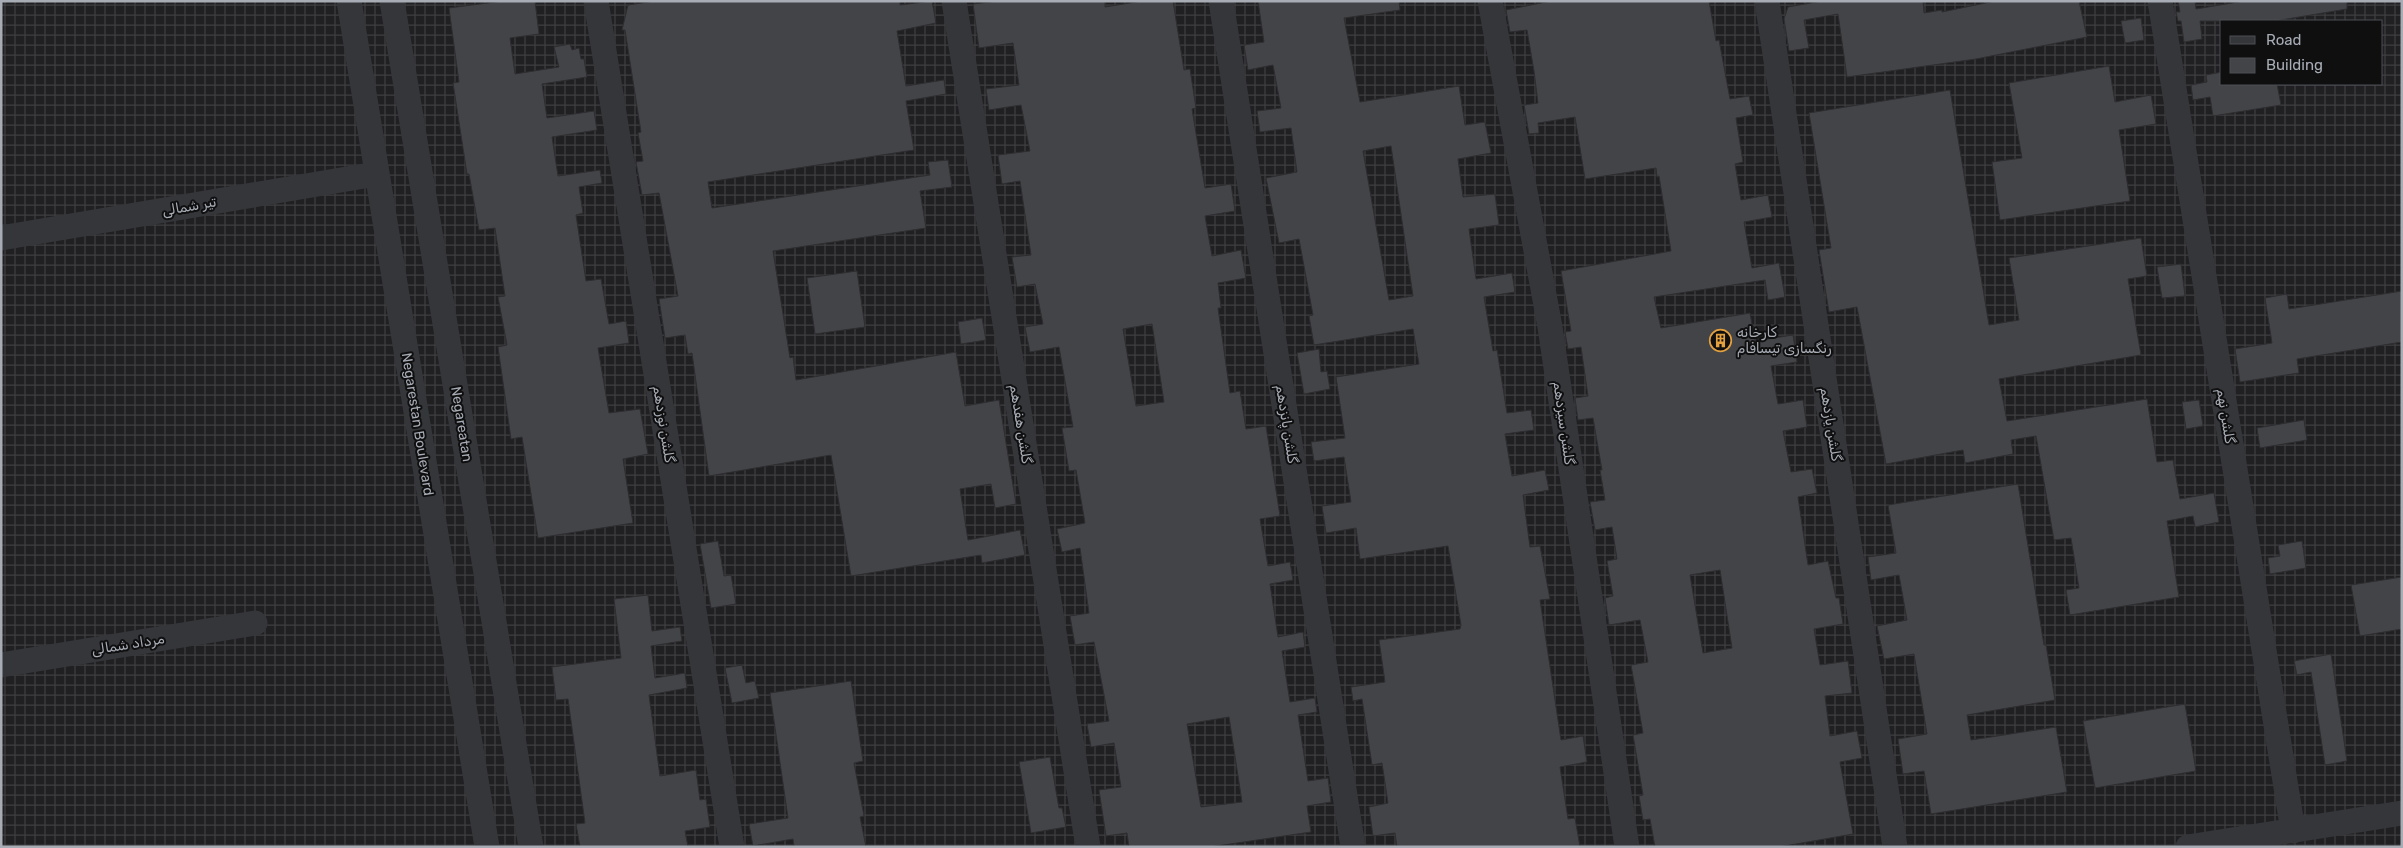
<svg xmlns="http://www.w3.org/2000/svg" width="2403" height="848" font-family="Rubik,'Noto Sans Arabic',sans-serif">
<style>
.industrial{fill:url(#industrial-grid);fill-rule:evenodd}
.building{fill:#434448;stroke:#2e2e31;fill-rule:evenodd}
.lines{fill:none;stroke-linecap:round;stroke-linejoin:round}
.minor{stroke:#35363a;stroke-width:25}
.labels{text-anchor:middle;stroke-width:4;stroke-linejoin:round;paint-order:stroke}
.street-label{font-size:14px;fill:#a7acb5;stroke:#0f0f10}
.poi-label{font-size:14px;fill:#a7acb5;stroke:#0f0f10;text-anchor:start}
</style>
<defs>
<pattern id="industrial-grid" width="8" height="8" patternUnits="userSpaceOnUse" patternTransform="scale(1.25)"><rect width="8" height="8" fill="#202022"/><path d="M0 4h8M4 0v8" fill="none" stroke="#3e3e40"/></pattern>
</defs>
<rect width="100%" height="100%" fill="#141415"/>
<path class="industrial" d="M1,1H2402V847H1ZM2222,21H2382V84H2222Z"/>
<path class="building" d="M503,1H535L539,34L510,38L515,74L559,67L554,47L570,44L572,50L579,48L581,59H584L587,77L542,84L547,118L594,111L597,130L552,137L558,176L600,170L602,183L579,187L583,213L576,215L586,281L601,279L609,324L626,321L629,343L598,348L609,413L640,409L648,454L623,459L633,523L538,538L522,437L511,439L498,347L507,345L498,297L505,296L495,228L479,230L469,174H467L453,83L459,82L449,8Z
M655,1H900V5L932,1L936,23L897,31L906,86L944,80L946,94L906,101L914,150L708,182L712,208L930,175L928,162L948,160L952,187L920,191L926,228L773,251L790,358L793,357L796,380L956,352L965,406L999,400L1016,504L995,508L991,484L960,489L968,540L1020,530L1025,555L982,563L981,555L851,576L831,455L709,476L692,353L688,354L685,335L665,338L659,299L678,296L659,193L642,195L636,162L643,161L638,133L641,132L625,30H622L628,5Z
M998,1H1105V7L1142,1H1173L1184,70L1190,69L1196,108L1192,109L1205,188L1231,184L1235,211L1205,216L1212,256L1241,250L1246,278L1218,283L1221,308H1218L1230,393L1240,391L1246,429L1266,426L1280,516L1260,519L1268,566L1290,562L1293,580L1270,584L1278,637L1303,632L1305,647L1282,651L1290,702L1315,698L1317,712L1298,715L1308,781L1328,778L1331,802L1307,806L1311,832L1210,847H1129L1127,833L1106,836L1099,790L1121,787L1114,743L1091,747L1087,724L1109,721L1094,642L1075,645L1070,616L1089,613L1080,548L1062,552L1057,529L1085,523L1076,470L1069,471L1062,428L1073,427L1059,347L1030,352L1025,327L1043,324L1035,284L1017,287L1012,257L1031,255L1020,181L1002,184L998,155L1030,151L1021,105L989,110L986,89L1019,85L1013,43L979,48L973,4ZM1152,324L1164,402L1136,406L1123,329ZM1229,717L1242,802L1201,807L1187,724Z
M1258,1H1399L1400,10L1344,18L1360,102L1459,86L1465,125L1485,122L1491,153L1458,159L1463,197L1495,194L1499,225L1469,229L1476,279L1512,273L1515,292L1484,297L1493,351L1497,350L1507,413L1531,410L1534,430L1505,434L1512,476L1545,470L1549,490L1523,495L1530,547L1540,546L1550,599L1540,600L1561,740L1583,736L1587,762L1560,767L1568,819L1575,818L1580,847H1397L1395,833L1373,836L1369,807L1388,803L1382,763L1372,765L1362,699L1353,701L1351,687L1385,682L1379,640L1460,629L1461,625L1448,546L1360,559L1356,528L1326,533L1322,506L1351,502L1344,457L1314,461L1311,442L1345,438L1336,377L1419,364L1413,329L1314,345L1309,316L1313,315L1299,239L1279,243L1266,178L1297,172L1291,128L1260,132L1257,111L1281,108L1273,65L1248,70L1244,45L1264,42ZM1391,146L1413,296L1389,300L1363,151Z
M1551,1H1709L1716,41L1719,40L1730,99L1749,96L1753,115L1736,118L1743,162L1735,164L1741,200L1768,195L1772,217L1744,222L1752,268L1779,263L1785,297L1768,300L1765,280L1654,297L1661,328L1750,313L1755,341L1793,335L1797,362L1771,366L1778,404L1803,400L1807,427L1783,431L1791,472L1812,469L1817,493L1798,497L1808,565L1828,561L1836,598H1839L1843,624L1814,629L1820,665L1848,661L1852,693L1825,696L1830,736L1857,731L1862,758L1840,762L1853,834L1779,847H1655L1650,819L1643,820L1639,796L1643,795L1633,735L1643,733L1631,665L1648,662L1640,620L1609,625L1605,598L1613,596L1607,561L1617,559L1612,527L1595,530L1590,502L1605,500L1600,470H1602L1593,418L1578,420L1575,398L1588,396L1581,347L1568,349L1565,332L1571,331L1561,271L1671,251L1659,176L1657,177L1656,168L1585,179L1575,117L1538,123L1539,133L1529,134L1524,105L1538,103L1534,71L1527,30L1510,32L1506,10ZM1720,570L1732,648L1703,653L1690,575Z
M1822,1H1923L1924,13L1942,10V12L1995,1H2079L2087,37L1976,59L1847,77L1838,14L1804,20L1809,48L1789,51L1784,19L1788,7Z
M2178,1H2195L2196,9L2244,1H2347V9L2275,21H2200L2202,39L2184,42L2181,21H2178L2176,12H2180Z
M2141,18L2144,40L2125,43L2121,21Z
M2109,66L2115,102L2151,95L2156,124L2119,130L2130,201L2000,220L1992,162L2022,158L2009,83Z
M2222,72V84H2277L2281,105L2213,116L2210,97L2193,100L2191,85L2207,82L2206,75Z
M1950,90L1989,325L2019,320L2009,258L2141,238L2147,276L2128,279L2141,355L1999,379L2007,421L2147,399L2157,462L2173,460L2180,499L2214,493L2219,522L2195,527L2193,516L2167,521L2179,597L2070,615L2066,590L2079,588L2071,538L2054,540L2036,436L2011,440L2013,454L1965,463L1963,450L1886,464L1857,307L1829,312L1819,250L1831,248L1809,113Z
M2181,264L2185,296L2162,298L2157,267Z
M857,271L865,327L815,334L807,278Z
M2402,291V342L2297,359L2299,373L2240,382L2235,349L2272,343L2265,298L2287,294L2289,309Z
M982,318L986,340L961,344L958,322Z
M1319,349L1321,372L1327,371L1330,389L1304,394L1297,353Z
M2199,400L2203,426L2186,429L2182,402Z
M2304,420L2307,440L2260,448L2257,428Z
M2018,484L2044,645H2046L2055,700L1967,715L1971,740L2056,727L2067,792L1931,814L1924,771L1903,774L1898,739L1927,734L1914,654L1884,659L1877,626L1907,620L1899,575L1871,580L1868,557L1896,553L1888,505Z
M718,541L724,576L731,575L736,604L711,608L700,544Z
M2302,541L2306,568L2270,574L2268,558L2280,556L2278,545Z
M2402,577V629L2360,636L2351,585Z
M648,595L652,631L680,627L682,641L651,646L655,678L685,673L687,688L649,695L660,776L696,770L700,800L706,799L710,827L685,831L688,847H580L576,824L585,823L568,699L556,700L552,667L621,658L614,599Z
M2331,654L2347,761L2325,765L2311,672L2297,675L2294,661Z
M742,665L746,683L755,681L759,698L732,703L725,668Z
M851,681L863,761L854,763L864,816L860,817L866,847H794L793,839L753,846L749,824L788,818L770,693Z
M2185,704L2196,771L2095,788L2083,721Z
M1050,757L1059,808H1062L1066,827L1031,833L1019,762Z"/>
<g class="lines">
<path class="minor" d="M349,1L487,847
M392,1L531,847
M596,1L732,847
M954,1L1088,847
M1221,1L1353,847
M1490,1L1550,327L1627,847
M1767,1L1895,847
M2160,1L2293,831
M1,238L376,174
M1,665L255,623
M2188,847L2402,813"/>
</g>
<defs>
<symbol id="building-ring" viewBox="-11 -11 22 22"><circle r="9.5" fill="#0f0f10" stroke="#e3a03f" stroke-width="1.5"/><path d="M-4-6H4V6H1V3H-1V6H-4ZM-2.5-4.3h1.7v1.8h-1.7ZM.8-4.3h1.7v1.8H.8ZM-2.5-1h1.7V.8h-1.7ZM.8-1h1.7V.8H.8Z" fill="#e3a03f"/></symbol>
</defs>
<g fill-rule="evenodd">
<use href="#building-ring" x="1708" y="328" width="25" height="25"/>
</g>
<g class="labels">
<g class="street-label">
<text transform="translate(189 206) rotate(-10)" y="5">تیر شمالی</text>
<text transform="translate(2226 416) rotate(81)" y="5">گلشن نهم</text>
<text transform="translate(1564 423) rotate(82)" y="5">گلشن سیزدهم</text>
<text transform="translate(418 424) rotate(81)" y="5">Negarestan Boulevard</text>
<text transform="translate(462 424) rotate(81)" y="5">Negareatan</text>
<text transform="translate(664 424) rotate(81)" y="5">گلشن نوزدهم</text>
<text transform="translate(1021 424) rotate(81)" y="5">گلشن هفدهم</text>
<text transform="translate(1287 424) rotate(81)" y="5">گلشن پانزدهم</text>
<text transform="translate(1831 424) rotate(81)" y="5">گلشن یازدهم</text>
<text transform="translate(128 644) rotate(-9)" y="5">مرداد شمالی</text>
</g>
<g class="poi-label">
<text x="1737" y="337">کارخانه<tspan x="1737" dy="16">رنگسازی تیسافام</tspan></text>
</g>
</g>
<rect width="2403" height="848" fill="none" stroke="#a7acb5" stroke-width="5"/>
<rect x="2220" y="20" width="162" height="65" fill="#0f0f10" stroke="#4c4e52"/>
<rect x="2230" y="36" width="25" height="8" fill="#35363a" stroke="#4c4e52"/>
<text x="2266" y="45" font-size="15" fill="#a7acb5">Road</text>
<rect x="2230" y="58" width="25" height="15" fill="#434448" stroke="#4c4e52"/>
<text x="2266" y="70" font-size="15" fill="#a7acb5">Building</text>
</svg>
